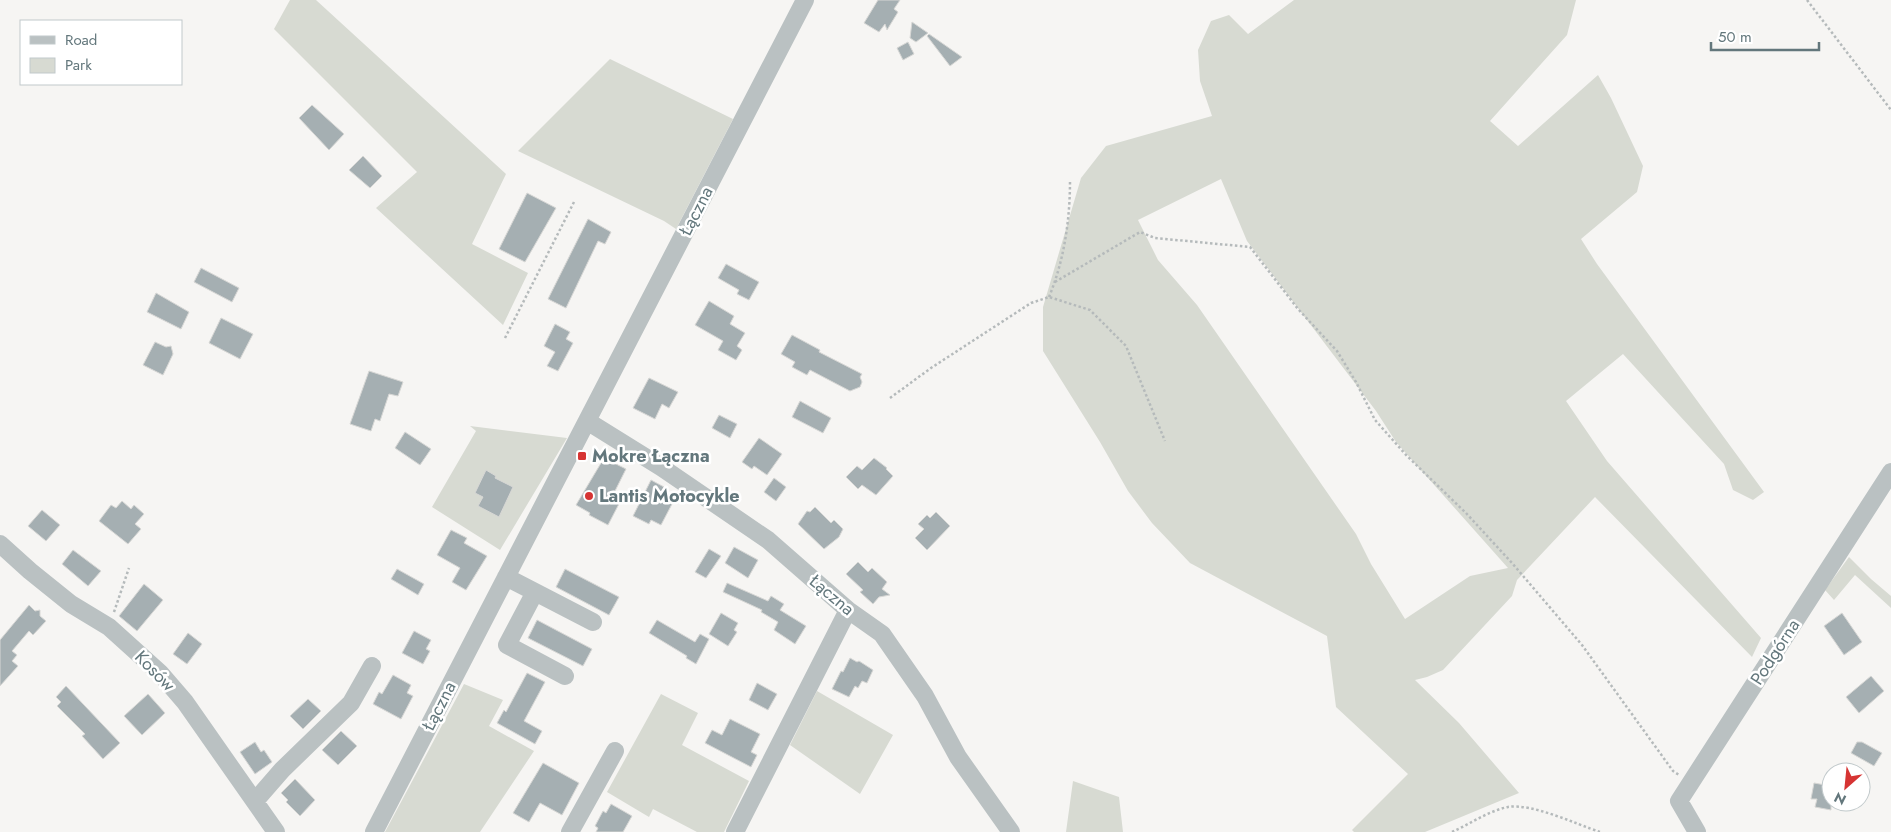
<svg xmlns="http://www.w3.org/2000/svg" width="1891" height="832" font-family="Jost,sans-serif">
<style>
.green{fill:#d7dad2;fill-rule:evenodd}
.building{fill:#a5afb2;stroke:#d7d7d5}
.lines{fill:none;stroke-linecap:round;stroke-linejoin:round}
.path{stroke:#b5babb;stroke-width:2.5;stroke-dasharray:2.5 2.5;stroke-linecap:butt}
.minor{stroke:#bac1c2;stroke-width:18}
.poi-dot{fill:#d63433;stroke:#fff;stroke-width:2}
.labels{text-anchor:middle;stroke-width:5;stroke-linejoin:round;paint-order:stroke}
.street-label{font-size:18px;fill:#63777c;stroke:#fff}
.poi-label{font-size:18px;font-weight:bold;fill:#63777c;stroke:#fff;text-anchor:start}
</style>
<rect width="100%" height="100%" fill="#f6f5f3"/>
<path class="green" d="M290,0H316L506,174L472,244L528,273L503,325L376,208L417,172L274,29Z
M1294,0H1576L1567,35L1490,121L1518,146L1598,75L1611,98L1643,166L1637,192L1581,239L1597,264L1764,492L1753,500L1733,490L1724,464L1623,354L1566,401L1607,461L1761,638L1752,657L1595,497L1517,580L1512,596L1443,670L1427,677L1415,680L1459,723L1519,793L1425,832H1354L1352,830L1408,774L1336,707L1327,636L1190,563L1152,523L1128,491L1100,442L1043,351V307L1081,178L1106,146L1212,116L1200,81L1198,50L1211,21L1229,15L1248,34ZM1221,179L1247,241L1376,411L1396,442L1508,568L1470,576L1405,619L1371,564L1356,534L1197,305L1158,260L1138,220Z
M610,59L733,119L676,229L664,221L518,151Z
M470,426L567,438L500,550L432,507L476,431Z
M1849,557L1871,579L1891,596V608L1855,575L1834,600L1825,590Z
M464,684L503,700L489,726L534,751L480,832H385Z
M817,691L893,735L860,794L790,745Z
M661,694L698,713L682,745L749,781L724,832H697L653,809L649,817L607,792Z
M1073,781L1119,797L1123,832H1066Z"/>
<path class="building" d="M878,0H900L894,9L898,12L887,30L885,24L879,32L864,23Z
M912,22L928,33L916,42L910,38Z
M929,34L962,57L950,66L927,36Z
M908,42L914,54L903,60L897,48Z
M312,105L344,134L329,150L299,118Z
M363,156L382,176L370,188L349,170Z
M527,193L556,208L525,262L499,249Z
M588,219L611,232L605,244L598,241L566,308L548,299Z
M726,264L759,282L749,300L737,294L739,290L718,278Z
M201,268L239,288L232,302L194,282Z
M156,293L189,312L181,329L147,312Z
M709,301L734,316L730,324L745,333L737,346L742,350L736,360L718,350L723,341L695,325Z
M221,318L253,334L240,359L209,343Z
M555,324L570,332L566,339L573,343L558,371L547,366L555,352L544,346Z
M792,335L820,350L819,352L862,374L860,377L862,382L860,387L850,391L810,370L807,375L792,367L795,362L781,354Z
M155,342L166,347L171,346L173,354L163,375L143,365Z
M369,371L403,382L398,396L389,394L380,421L375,419L371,431L350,424Z
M649,378L678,392L669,408L662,404L655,419L633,408Z
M800,401L831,418L823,433L792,417Z
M719,415L737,424L730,438L712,428Z
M405,432L431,449L420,465L395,448Z
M759,438L782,454L767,475L754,466L752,469L742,462Z
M604,458L626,469L613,495L621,500L608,525L589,515L590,513L576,505Z
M874,458L887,468L886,469L893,476L876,495L862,485L858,489L846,477L857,466L862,470Z
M486,470L496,476L495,478L513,487L499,517L478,506L483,497L475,493Z
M774,478L786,487L776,501L764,492Z
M651,480L664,487L659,497L672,504L661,525L651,520L649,524L633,516Z
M122,501L131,509L134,505L144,514L135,524L141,529L128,544L99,521L111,505L116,508Z
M815,507L831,523L834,520L843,529L839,537L824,549L798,524L807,511L810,512Z
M42,510L60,525L46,541L28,526Z
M936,512L950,526L927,550L915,538L924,529L918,524L927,515L930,518Z
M451,530L467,538L464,543L487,556L466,590L452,582L460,568L437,555Z
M734,547L758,560L748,578L725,563Z
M709,549L721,556L706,578L695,572Z
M73,550L101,571L88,586L62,564Z
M858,562L868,572L872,568L887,582L882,589L890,595L879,597L873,604L860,592L863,590L846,574Z
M397,569L424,584L418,595L391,579Z
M565,569L619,597L609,615L556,587Z
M727,583L768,601L771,596L784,604L780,610L806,626L795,644L774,630L778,622L761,612L762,610L723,592Z
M144,584L163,600L137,631L119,616Z
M29,605L35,611L40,610V616L46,621L33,635L29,631L12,651L17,655L12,661L18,666L0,686V640Z
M721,613L738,623L734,630L737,632L728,646L709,634Z
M1842,613L1862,642L1844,655L1824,626Z
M537,620L592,649L583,666L528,638Z
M657,620L695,642L700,634L709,639L696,664L686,658L687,656L649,633Z
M414,631L431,640L426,649L430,651L423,664L402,653Z
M188,633L202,644L187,664L173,654Z
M850,658L857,662L859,661L873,670L867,683L862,681L858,688L855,686L849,697L832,689L841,671L843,672Z
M527,673L545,682L524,721L542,731L535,744L497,723L504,710L506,712Z
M393,675L411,685L407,693L413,696L401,719L373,704L379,692L382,694Z
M1871,676L1884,691L1859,713L1846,697Z
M757,683L777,694L768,710L749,700Z
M66,686L120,743L103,759L82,736L85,734L57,706L61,702L56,697Z
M148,694L165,713L142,735L124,716Z
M308,699L321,711L303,729L290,716Z
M730,719L760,734L751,752L757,755L751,767L705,743L712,730L722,735Z
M341,731L357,746L338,765L322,750Z
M255,742L261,752L264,750L272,762L255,774L240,752Z
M1857,742H1862L1882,753L1874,766L1851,753Z
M543,763L579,783L562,815L540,803L529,822L513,813Z
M295,779L315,800L300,816L286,802L288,800L281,793Z
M1814,783L1831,786V810L1815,807L1817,799H1811Z
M611,804L632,816L623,832H596L598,828L595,826L603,811L606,813Z"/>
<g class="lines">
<path class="path" d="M1807,0L1891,110
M1055,282L1140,232L1155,238L1250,247L1298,309L1337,351L1356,382L1375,420L1407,456L1466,513L1512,563L1582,645L1673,771L1679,775
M1049,297C1064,261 1070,220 1070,181
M505,338L575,200
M890,398L931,368L1031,303L1049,297L1090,310L1126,346L1165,441
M114,612L129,568
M1452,832C1470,824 1488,811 1508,807C1532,803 1576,824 1600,832"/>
<path class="minor" d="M587,421L661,467L768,540L848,610L882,634L925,696L958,757L1011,832
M0,544L30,571L71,604L109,627L160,673L185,702L276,832
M506,577L535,592
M565,676L507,645L535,592L593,622
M255,801L282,770L351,703L372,666
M374,832L805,0
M570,832L615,751
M735,832L848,610
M1697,832L1679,801L1891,472"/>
</g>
<g class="poi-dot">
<rect x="577" y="451" width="10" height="10" rx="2.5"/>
<circle cx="589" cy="496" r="5"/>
</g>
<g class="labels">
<g class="street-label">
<text transform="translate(696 211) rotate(-63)" y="6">Łączna</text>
<text transform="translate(832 595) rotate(40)" y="6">Łączna</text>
<text transform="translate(1775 652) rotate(-57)" y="6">Podgórna</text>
<text transform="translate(155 671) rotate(46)" y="6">Kosów</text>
<text transform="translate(439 706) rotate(-63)" y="6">Łączna</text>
</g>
<g class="poi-label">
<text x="592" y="462">Mokre Łączna</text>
<text x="599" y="502">Lantis Motocykle</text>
</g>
</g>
<rect x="20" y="20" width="162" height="65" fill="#ffffff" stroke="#c1c9cb"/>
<rect x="30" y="36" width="25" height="8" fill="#bac1c2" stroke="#c1c9cb"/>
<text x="65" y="45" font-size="15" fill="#63777c">Road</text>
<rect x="30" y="58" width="25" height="15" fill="#d7dad2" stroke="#c1c9cb"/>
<text x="65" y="70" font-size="15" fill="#63777c">Park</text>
<g transform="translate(1846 787) rotate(207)"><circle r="24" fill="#ffffff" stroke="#c1c9cb"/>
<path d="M0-4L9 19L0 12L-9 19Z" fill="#d63433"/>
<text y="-8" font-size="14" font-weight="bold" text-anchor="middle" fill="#63777c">N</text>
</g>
<path d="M1711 42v8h108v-8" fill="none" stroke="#63777c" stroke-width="2.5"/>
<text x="1718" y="42" font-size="15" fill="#63777c" stroke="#ffffff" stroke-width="4" paint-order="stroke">50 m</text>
</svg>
